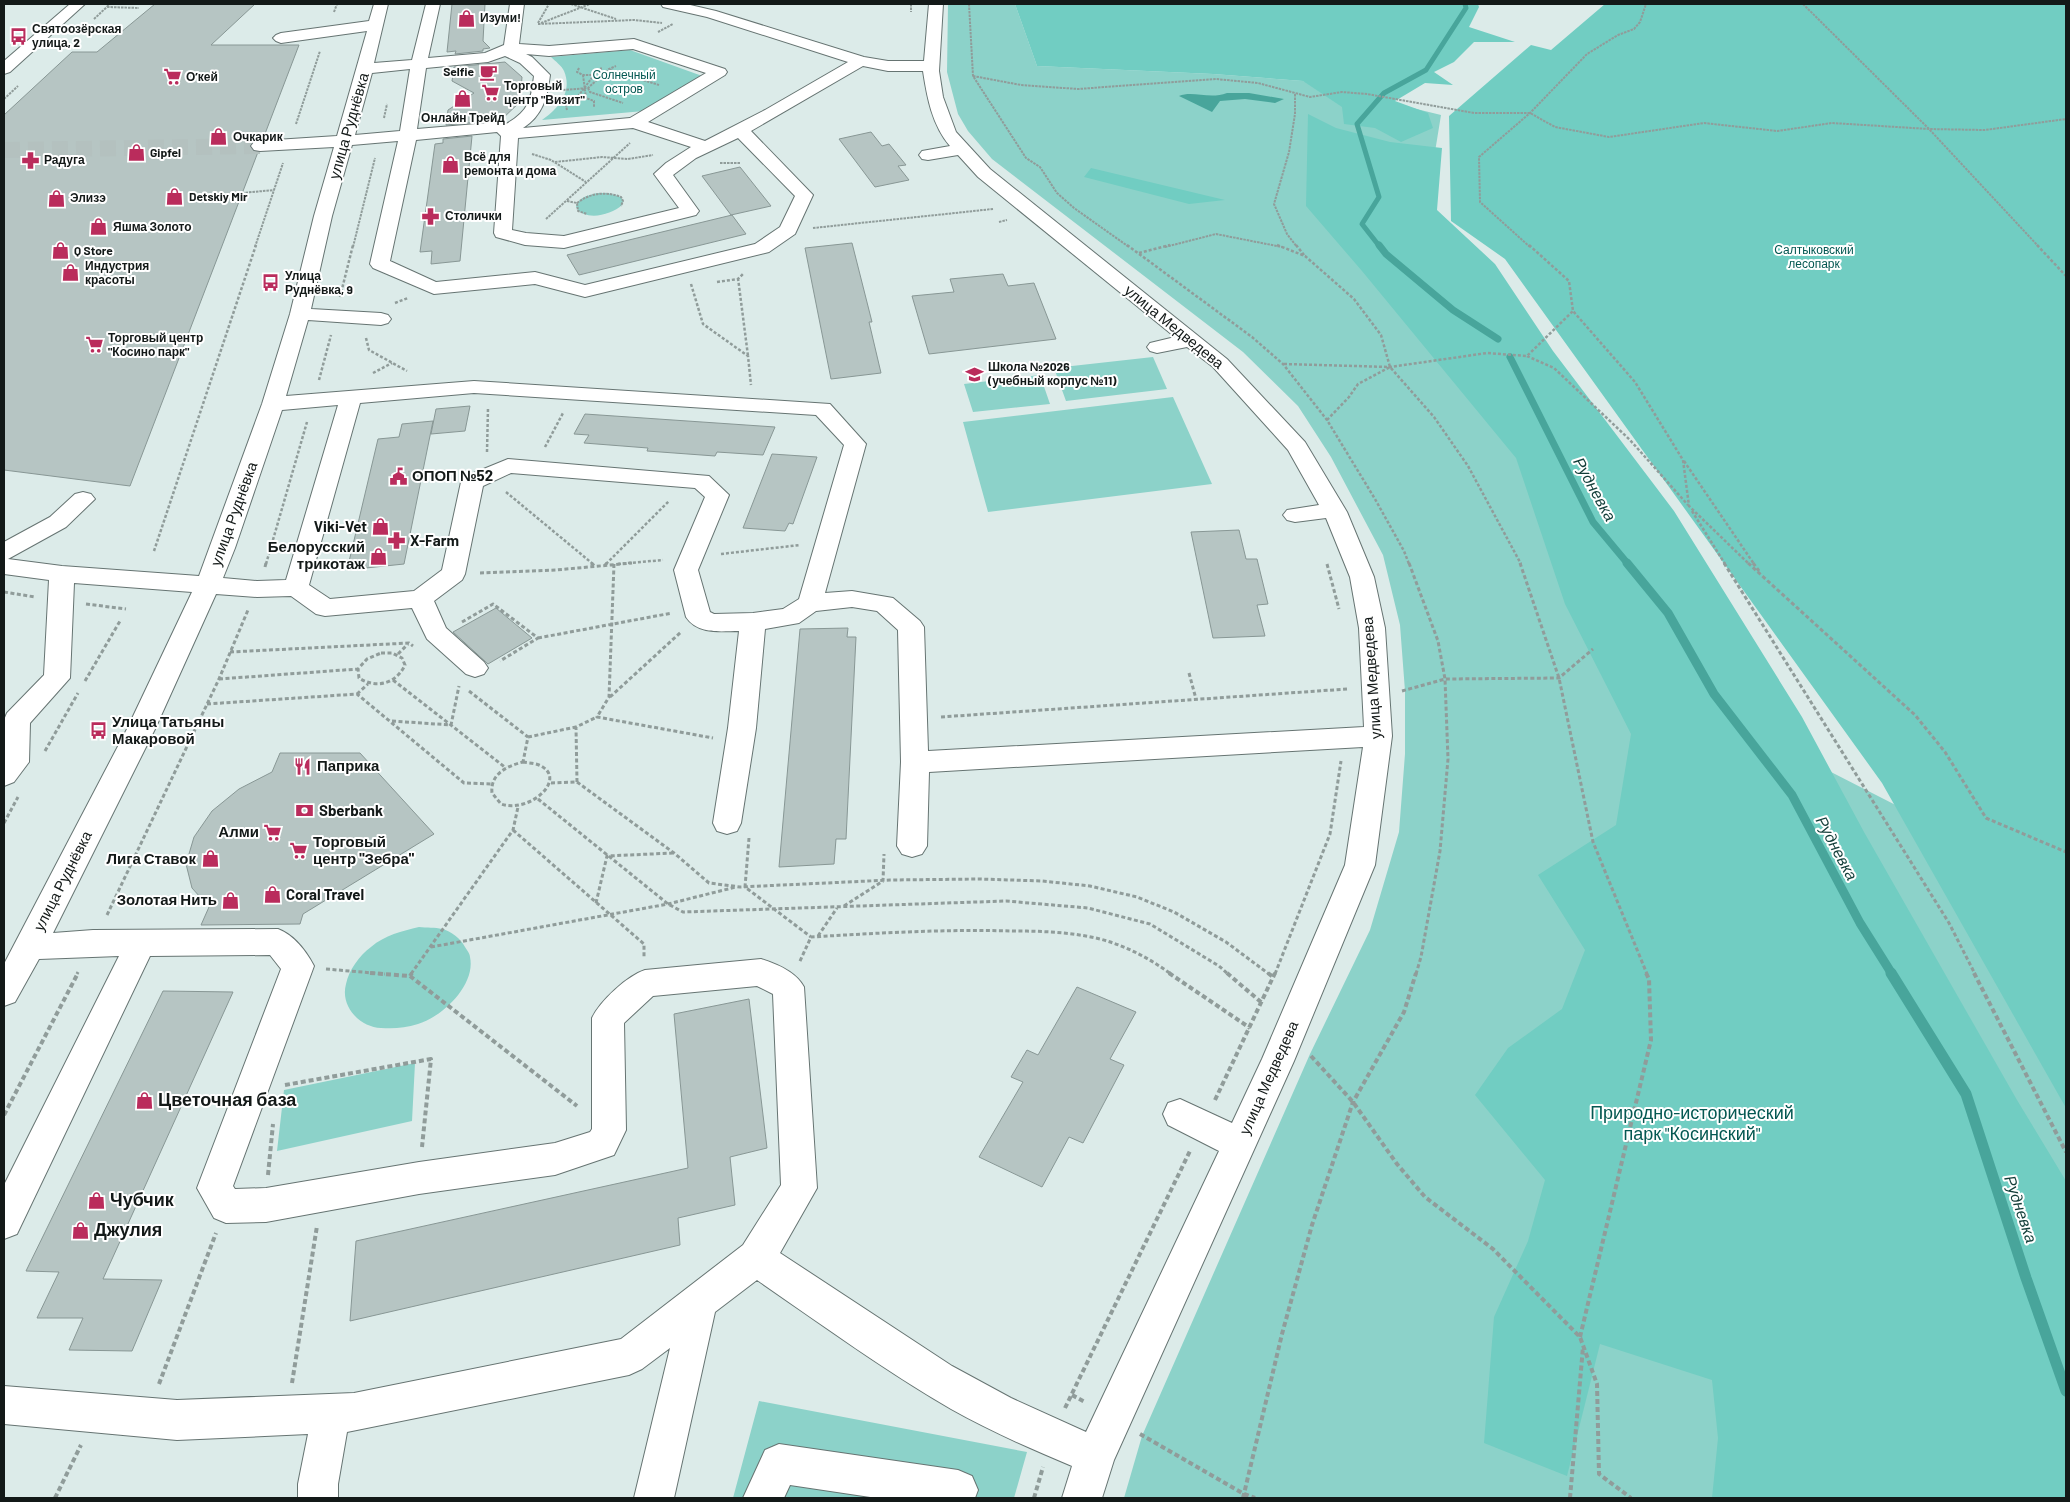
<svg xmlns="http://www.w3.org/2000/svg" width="2070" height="1502" font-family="Barlow,sans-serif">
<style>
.green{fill:#8cd2c9}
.forest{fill:#71cdc2}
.water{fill:#48a59b}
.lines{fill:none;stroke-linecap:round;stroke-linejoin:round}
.stream-far3{stroke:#48a59b;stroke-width:5}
.stream-far2{stroke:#48a59b;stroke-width:7}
.stream-far1{stroke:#48a59b;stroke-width:9}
.stream{stroke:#48a59b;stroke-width:11}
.building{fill:#b6c5c3;stroke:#889795}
.minor-tunnel{stroke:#b4c1bf;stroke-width:16;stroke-dasharray:16 8;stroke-linecap:butt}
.minor-casing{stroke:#667472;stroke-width:2}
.path-far3{stroke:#909c9a;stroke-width:2;stroke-dasharray:2.5 1;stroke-linecap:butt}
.path-far2{stroke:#909c9a;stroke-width:2.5;stroke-dasharray:3 2;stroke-linecap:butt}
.path-far1{stroke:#909c9a;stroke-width:3;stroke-dasharray:4 2.5;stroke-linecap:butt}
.path{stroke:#909c9a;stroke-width:4;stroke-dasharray:5 3;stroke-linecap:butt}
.minor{fill:#fff;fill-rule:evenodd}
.labels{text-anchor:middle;stroke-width:4;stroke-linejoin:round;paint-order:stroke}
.far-poi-label{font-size:12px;font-weight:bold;fill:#131918;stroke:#fff;text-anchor:start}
.far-park-label{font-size:12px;fill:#045852;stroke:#fff}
.street-label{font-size:15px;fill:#131918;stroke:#fff}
.poi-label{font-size:15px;font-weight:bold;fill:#131918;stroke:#fff;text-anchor:start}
.water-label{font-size:16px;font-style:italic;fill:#123e39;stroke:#fff}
.near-poi-label{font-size:18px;font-weight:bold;fill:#131918;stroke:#fff;text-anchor:start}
.near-park-label{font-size:18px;fill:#045852;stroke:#fff}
</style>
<rect width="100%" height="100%" fill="#dcebe9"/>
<path class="green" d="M948,4H1015L1037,66L1213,74L1303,81L1441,115L1422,232L1739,725L2066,892V1498H1124L1142,1436L1310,1054L1370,930L1399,832L1405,754V691L1400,625L1383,555L1331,457L1298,406L1243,352L992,159L968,131L958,114L947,72Z
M630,50L705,77L644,111L542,120C558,109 573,92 564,71C562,66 555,61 551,57Z
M598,193H608L621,197L623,201L622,205C611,215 585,222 576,207C578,197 589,195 598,193Z
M1153,357L1167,389L1066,401L1054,368Z
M1040,375L1050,404L973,412L964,384Z
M1173,397L1212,484L988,512L963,422Z
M419,927C427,928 435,927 442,929C451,931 461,939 465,947C467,950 470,954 470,957C476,985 442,1017 418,1024C405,1028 394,1029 381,1028C359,1027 340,1006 346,984C349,970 359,956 371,947C385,935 402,931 419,927Z
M415,1063L412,1121L277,1151L284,1090Z
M759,1401L1027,1452L1014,1498H733Z"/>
<path class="forest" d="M1015,4H1478L1479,7L1469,27L1515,42H1474L1454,62L1434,72L1453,85L1425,83L1395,101L1428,113L1433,128L1401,142L1375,128L1344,124L1342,107L1303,81L1213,74L1037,66Z
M1605,4H2066V1108L1882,783L1505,259L1451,221L1449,116L1531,45L1551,50Z
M1308,114L1336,128L1390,142L1442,148L1437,210L1495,264L1553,351L1674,511L1802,717L1864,832L2017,1100L2066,1181V1498H1712L1718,1438L1712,1380L1600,1344L1567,1476L1484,1443L1494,1317L1528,1241L1545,1180L1475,1095L1508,1048L1562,1009L1585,950L1538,875L1616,825L1631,734L1565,604L1516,458L1362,271L1306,206Z
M1091,168L1225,200L1189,204L1084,177Z"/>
<path class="water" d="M1227,93H1249L1284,99L1275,103L1245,99L1220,101L1212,112L1179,96C1193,90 1209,100 1227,93Z"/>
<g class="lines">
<path class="stream-far3" d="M1380,247L1362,224L1379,197L1357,124L1384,93L1426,70L1466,8L1465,4"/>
<path class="stream-far2" d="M1379,245L1386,254L1453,310L1498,339
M1510,357L1593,522L1628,564"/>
<path class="stream-far1" d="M1627,563L1668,613L1714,694L1792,795L1860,923L1892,974"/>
<path class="stream" d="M1891,973L1966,1094L2026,1278L2066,1391"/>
</g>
<path class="building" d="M155,4H255L211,45H299L263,139L254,140L250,145L252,151L258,152L130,486L4,470V115L72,52H97Z
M452,4H485L483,41L490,48L483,49V51L455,54L456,51L447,52Z
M505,62L522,77L520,102L501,120L446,125L448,110L474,93L452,81L454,67Z
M871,132L882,146L889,144L906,165L898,166L909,180L875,187L839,139Z
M472,136L460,261L431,264L432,251L420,252L435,144L443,143V139Z
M740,167L771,206L731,215L702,176Z
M732,215L746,234L579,275L567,255Z
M852,243L872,322H869L881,373L831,379L805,248Z
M1003,274L1008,286L1034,283L1056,339L929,354L912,296L954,292L950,279Z
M470,406L465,431L431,434L436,409Z
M585,414L775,427L763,455L717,452L715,456L647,451L648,448L584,443L589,435L574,434Z
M433,421L404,564L347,570L378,439L399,437L402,424Z
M772,454L817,457L793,524L789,523L785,531L743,528Z
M1239,530L1246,559H1257L1268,604L1257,605L1265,636L1213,638L1191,532Z
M496,608L532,638L488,664L453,632Z
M848,628L847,637H856L846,839H836L834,864L779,867L800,629Z
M280,753H360L434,834L303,914L300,924L201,925L209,907L192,888L186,864L194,837L212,811L239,789L272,772Z
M1077,987L1136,1012L1110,1059L1124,1065L1083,1143L1069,1137L1042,1187L979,1157L1023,1082L1011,1077L1027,1050L1038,1055Z
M163,991L233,992L103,1279L162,1280L132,1351L69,1350L83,1318H37L59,1272L26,1271Z
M749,999L767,1148L730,1157L735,1205L678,1218L680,1245L350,1321L356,1241L688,1168L674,1014Z"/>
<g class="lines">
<path class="minor-tunnel" d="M4,150L260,146"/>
<defs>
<path id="minor" d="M70,4H85L10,72L4,74V61Z
M374,4H388L374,63L412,60L426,4H440L428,58L485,53L504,45L510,4H524L519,44L549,46L634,39L725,69L727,72L725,75L648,122L705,141L765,110L848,62L707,17L663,7L661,4H686L716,11L864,57L888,61H924L929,4H943L939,71L943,97L956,132L990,169L1227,359L1305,442L1347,512L1374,577L1385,628L1392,736L1375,865L1294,1061L1114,1460L1102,1498H1062L1072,1466C1031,1449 990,1431 951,1409C884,1370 821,1324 757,1280L715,1312L674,1498H634L670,1348L642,1369L629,1375L347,1432L338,1484V1498H298V1484L308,1434L177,1440L4,1424V1386L177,1400L354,1393L621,1339L743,1245L781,1185L773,994L757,986L653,996L624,1023L626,1130L614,1155L555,1175L419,1194L266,1222L226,1223L214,1218L197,1188L281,969L270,955L150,956L17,1234L4,1239V1185L119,956L39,959L15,1002L4,1006V964L127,729L192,592L74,583L70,678L30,723L29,762L14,782L4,786V720L7,713L44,675L49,580L4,574V542L50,517L75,494L83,492L91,494L95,499L66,527L8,559L62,566L199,576L262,404L290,314L314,216L334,147L260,151L254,150L251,146L254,142L260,141L337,136L367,31L281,43L276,41L273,38L276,35L281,33L369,21ZM633,49L706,73L630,118L523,128C543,115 547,98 550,75L532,57L526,54L549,56ZM505,56L520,63L534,76C531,100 529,111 506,124L500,122L417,129L426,68L488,62ZM863,66L888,71H923C927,97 932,125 950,146L922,151L919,155L922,159L928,160L958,155L978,177L1175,337L1150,343L1147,347L1150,351L1157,353L1187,347L1213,367L1288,450L1319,505L1287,510L1283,515L1287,520L1295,522L1326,518L1350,577L1359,628L1364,727L928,751L924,627L920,621L893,598L852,591L825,593L866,444L830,404L474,381L286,396L308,320L381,325L388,323L391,319L388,315L381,313L311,309L332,216L352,145L398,141L370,264L373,268L434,294L535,284L585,297L769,252L795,234L813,195L751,131ZM410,69L400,131L355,135L372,73ZM633,128L691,147L666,163L654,174L679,208L564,236L526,233L512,230L518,138ZM497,132L501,136L494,233L496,237L525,245L564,248L696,215L699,211L673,175L696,158L738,138L795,196L780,227L755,244L585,285L535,272L436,282L390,261L416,140ZM474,393L816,415L844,445L799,599L783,609L753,613L714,614L710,612L698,570L729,495L709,476L508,459L464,477L461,482L442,570L414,591L330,599L309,585L360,403ZM338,405L286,580L257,581L223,578L235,548L282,410ZM511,473L695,488L705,497L674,570L686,617C698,635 721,631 739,631L728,728L713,823L717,831L727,834L737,831L741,823L756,728L765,629L799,623L816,611L852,607L877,611L898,630L901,762L897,846L902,854L912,857L922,854L927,846L929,772L1363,747L1345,865L1262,1059L1232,1123L1180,1099L1168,1103L1163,1114L1168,1125L1219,1151L1086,1432L1011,1398L952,1366L780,1253L817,1188L804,987C796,972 777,964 761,959L645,970C627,976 600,1001 592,1018V1129L590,1132L555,1143L419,1162L266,1188L235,1189L233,1186L314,966C306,951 294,935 278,929L93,930L53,933L155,729L216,594L257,597L291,596L316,614L325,616L412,608L427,639L466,674L475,677L484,674L488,668L484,662L446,628L434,601L462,580L465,574L483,486Z
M779,1444L958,1470L972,1476L978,1490L975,1498H877L790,1485L784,1498H743L765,1450Z"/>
</defs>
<use href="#minor" class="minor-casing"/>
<path class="path-far3" d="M571,4L616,19
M911,4V12
M969,4L973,76L1026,158L1040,167L1057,193L1074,208L1129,247
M1803,4L1929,129L2039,247
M107,7L139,8
M334,12L337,4
M94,19L110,4
M538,23L549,4
M541,23L590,4
M538,24L634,20L662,23
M658,32L673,24
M579,68L577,72L583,75H594
M610,70L659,85
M583,75L586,98L594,101V107
M973,76L1021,85L1078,89L1216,79L1258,83L1310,97L1342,92L1367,94L1474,113H1530L1555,127L1609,137L1704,123L1777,131L1832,123L1929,129L1985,130L2066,119
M588,88L590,92L623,103
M563,90L588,88L609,69L616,66
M1295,94V114L1289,152L1274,204L1287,234L1297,247
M4,99L18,86
M576,99L594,75L601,70V67
M567,110L566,106L569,103L586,98
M384,118L387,104
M296,124L320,51
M532,154L551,160L586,182
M555,162L602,157L628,159L653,155
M720,163H741
M242,193L274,190
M567,201L577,203L578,211L587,214
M577,203C590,193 605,191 621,197L623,201L621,206
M546,219L630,143
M999,222L1007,220
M813,228L993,209
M255,247L283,163
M353,247L375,158
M1165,247L1216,234L1282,247
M1530,247L1480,202L1479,157L1530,113L1587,54L1618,35L1634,29L1640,22L1646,4"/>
<path class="path-far2" d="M1127,245L1252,337L1283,364L1327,420L1375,499L1404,551L1409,564
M1277,245L1305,256L1354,299L1381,335L1390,367L1434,417L1468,466L1521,564
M1296,245L1304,255
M1529,245L1569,281L1573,311L1635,382L1683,460L1689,506L1749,564
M2037,245L2066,276
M1139,253L1170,245
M738,278L748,356
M717,282L738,279L743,274
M691,284L703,324L748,356L751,385
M340,297L353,245
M395,303L408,298
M366,338L369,350L407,371
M1527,356L1554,368L1630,440L1688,505
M1284,364L1390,367L1487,353L1527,356L1573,311
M373,373L392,363
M319,380L331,335
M1327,420L1349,397L1358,384L1390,367
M545,447L563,413
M487,452L488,408
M1684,461L1754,564
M506,492L593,564
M1692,511L1725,564
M154,551L256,245
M721,554L800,545
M266,564L307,422
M606,564L669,501
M618,564L663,560"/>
<path class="path-far1" d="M591,563L595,566
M1409,563L1438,641L1445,679L1448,759L1440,851L1421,957L1416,974
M1520,563L1559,678L1593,842L1647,974
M1724,563L1949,923L1975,974
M1748,563L1915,715L1945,752L1986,818L2066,852
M1753,563L1759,571
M614,564L609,697L597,717L713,738
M1327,564L1339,609
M605,565L607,563
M265,567L266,563
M480,573L556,570L632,563
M4,592L35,597
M86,604L126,609
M462,622L493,604L538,638L500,661
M538,638L672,613
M230,652L409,643L413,646
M381,653H392L402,658L405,665C396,684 376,689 359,678L358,669L367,659Z
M398,654L408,644
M1189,673L1196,699
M219,679L358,669
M393,680L506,768
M85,681L120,621
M469,691L528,737L523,762
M1402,691L1445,679L1559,678L1593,649
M357,694L368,684
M610,697L681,632
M207,704L357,694L464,783L491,784
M941,717L1347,689
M392,721L451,725L459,686
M528,737L576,727
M45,751L78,693
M523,762C528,763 534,763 539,765C569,778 530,814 501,804L492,793C490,774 507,766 523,762Z
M577,782L576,727L597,717
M551,783L577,782L674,853L709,883L740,887L890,880L980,879L1042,881L1090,886L1137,897L1174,912L1226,942L1269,974
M538,799L668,904L683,912L1006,901L1088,908L1150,924L1219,966L1228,974
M4,823L18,797
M513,830L644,944V957
M749,838L745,887L811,937
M596,903L607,856L673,853
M844,906L883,881L884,854
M107,915L219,679L248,610
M818,936L837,908
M431,947L668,904L736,887
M800,961L811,937C878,933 945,929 1013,931C1042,931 1071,932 1100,939C1126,946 1149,958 1171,974
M326,969L385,974
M77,974L78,972
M411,974L513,830L518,807
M1275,974L1330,834L1341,761"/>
<path class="path" d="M370,973L410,976L577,1106
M1169,973L1250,1028
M1227,973L1262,1003
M1268,973L1273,977
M1974,973L2066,1152
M410,976L412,973
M1311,1056L1353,1102L1397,1164L1425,1197L1493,1249L1580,1337L1597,1384L1599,1474L1631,1498
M285,1085L431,1059L422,1147
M1215,1100L1275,973
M4,1115L78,973
M268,1175L273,1124
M1580,1337L1651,1040L1649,979L1646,973
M292,1383L317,1226
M159,1384L216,1233
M1072,1395L1085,1402
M1065,1408L1190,1151
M1140,1434L1244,1494L1255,1498
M55,1498L81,1445
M1034,1498L1043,1467
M1243,1498L1282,1334L1312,1225L1353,1102L1404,1012L1416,973
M1570,1498L1583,1347"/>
<use href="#minor" class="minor"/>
</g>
<defs>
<symbol id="shop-bare" viewBox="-9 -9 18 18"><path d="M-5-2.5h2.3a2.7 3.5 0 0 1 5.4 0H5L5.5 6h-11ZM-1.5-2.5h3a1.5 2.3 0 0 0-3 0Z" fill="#ba2c5c" stroke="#fff" stroke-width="2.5" paint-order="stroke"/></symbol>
<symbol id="bus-bare" viewBox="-9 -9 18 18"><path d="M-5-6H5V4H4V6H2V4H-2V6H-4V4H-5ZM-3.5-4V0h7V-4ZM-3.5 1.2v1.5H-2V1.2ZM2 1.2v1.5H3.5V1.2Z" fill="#ba2c5c" stroke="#fff" stroke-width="2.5" paint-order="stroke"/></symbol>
<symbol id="cafe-bare" viewBox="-9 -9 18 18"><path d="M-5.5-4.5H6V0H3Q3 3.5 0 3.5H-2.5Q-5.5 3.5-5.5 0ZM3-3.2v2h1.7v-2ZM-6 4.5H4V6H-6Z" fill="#ba2c5c" stroke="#fff" stroke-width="2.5" paint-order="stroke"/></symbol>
<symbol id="supermarket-bare" viewBox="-9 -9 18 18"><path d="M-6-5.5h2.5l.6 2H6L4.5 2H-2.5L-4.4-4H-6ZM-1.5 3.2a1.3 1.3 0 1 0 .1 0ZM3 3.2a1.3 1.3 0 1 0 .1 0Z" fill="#ba2c5c" stroke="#fff" stroke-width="2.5" paint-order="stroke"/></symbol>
<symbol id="pharmacy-bare" viewBox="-9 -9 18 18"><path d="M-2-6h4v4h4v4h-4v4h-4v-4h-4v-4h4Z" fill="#ba2c5c" stroke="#fff" stroke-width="2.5" paint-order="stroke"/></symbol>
<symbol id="school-bare" viewBox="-9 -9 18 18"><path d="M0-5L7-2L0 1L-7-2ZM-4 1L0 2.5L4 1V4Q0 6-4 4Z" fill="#ba2c5c" stroke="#fff" stroke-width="2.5" paint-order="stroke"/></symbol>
<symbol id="civic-bare" viewBox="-9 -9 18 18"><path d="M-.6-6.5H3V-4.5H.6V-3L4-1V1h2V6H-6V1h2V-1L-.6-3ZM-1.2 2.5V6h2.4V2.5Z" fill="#ba2c5c" stroke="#fff" stroke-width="2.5" paint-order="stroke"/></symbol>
<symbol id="restaurant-bare" viewBox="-9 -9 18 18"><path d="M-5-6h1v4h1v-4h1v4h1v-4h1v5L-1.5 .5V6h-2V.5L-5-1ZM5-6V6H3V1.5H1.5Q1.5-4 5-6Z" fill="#ba2c5c" stroke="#fff" stroke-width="2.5" paint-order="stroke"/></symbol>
<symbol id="bank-bare" viewBox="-9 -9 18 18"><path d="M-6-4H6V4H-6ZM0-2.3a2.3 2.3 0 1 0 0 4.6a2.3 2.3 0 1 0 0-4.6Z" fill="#ba2c5c" stroke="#fff" stroke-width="2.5" paint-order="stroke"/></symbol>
</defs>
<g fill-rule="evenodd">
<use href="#shop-bare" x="454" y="6" width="25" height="25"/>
<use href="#bus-bare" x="6" y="24" width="25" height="25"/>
<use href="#cafe-bare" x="476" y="60" width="25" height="25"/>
<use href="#supermarket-bare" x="160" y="64" width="25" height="25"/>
<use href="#supermarket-bare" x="478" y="80" width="25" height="25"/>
<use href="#shop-bare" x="450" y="86" width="25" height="25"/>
<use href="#shop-bare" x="206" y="124" width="25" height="25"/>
<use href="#shop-bare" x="124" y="140" width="25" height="25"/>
<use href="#pharmacy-bare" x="18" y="148" width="25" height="25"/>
<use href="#shop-bare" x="438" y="152" width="25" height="25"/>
<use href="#shop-bare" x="162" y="184" width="25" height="25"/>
<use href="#shop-bare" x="44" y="186" width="25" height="25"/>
<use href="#pharmacy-bare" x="418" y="204" width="25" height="25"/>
<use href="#shop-bare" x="86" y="214" width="25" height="25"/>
<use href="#shop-bare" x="48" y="238" width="25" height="25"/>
<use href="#shop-bare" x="58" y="260" width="25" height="25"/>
<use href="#bus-bare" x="258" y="270" width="25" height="25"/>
<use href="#supermarket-bare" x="82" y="332" width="25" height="25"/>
<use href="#school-bare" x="962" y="362" width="25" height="25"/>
<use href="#civic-bare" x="386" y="464" width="25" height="25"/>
<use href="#shop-bare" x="368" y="514" width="25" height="25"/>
<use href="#pharmacy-bare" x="384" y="528" width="25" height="25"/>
<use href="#shop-bare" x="366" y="544" width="25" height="25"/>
<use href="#bus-bare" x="86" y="718" width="25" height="25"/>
<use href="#restaurant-bare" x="290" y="754" width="25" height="25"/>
<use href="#bank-bare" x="292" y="798" width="25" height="25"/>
<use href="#supermarket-bare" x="260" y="820" width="25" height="25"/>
<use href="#supermarket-bare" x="286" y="838" width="25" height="25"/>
<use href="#shop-bare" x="198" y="846" width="25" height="25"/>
<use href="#shop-bare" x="260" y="882" width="25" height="25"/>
<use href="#shop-bare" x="218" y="888" width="25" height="25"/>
<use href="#shop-bare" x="132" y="1088" width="25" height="25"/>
<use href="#shop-bare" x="84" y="1188" width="25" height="25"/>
<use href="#shop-bare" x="68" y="1218" width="25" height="25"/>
</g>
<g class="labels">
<g class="far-poi-label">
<text x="480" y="22">Изуми!</text>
<text x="32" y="33">Святоозёрская<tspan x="32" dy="14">улица, 2</tspan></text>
<text x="474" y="76" text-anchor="end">Selfie</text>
<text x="186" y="81">О’кей</text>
<text x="504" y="90">Торговый<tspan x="504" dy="14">центр "Визит"</tspan></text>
<text x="463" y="122" text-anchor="middle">Онлайн Трейд</text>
<text x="233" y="141">Очкарик</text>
<text x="150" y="157">Gipfel</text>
<text x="464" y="161">Всё для<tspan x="464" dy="14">ремонта и дома</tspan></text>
<text x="44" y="164">Радуга</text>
<text x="189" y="201">Detskiy Mir</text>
<text x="70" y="202">Элизэ</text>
<text x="445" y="220">Столички</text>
<text x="113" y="231">Яшма Золото</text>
<text x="74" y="255">Q Store</text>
<text x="85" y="270">Индустрия<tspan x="85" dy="14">красоты</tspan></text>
<text x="285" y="280">Улица<tspan x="285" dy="14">Руднёвка, 9</tspan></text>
<text x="108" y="342">Торговый центр<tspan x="108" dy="14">"Косино парк"</tspan></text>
<text x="988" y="371">Школа №2026<tspan x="988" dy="14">(учебный корпус №11)</tspan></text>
</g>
<g class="far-park-label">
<text x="624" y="79">Солнечный<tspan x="624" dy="14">остров</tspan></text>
<text x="1814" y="254">Салтыковский<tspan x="1814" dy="14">лесопарк</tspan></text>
</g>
<g class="street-label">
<text transform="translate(349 126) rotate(-74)" y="5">улица Руднёвка</text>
<text transform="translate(1174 327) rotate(39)" y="5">улица Медведева</text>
<text transform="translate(234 514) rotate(-70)" y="5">улица Руднёвка</text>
<text transform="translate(1372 678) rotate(-94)" y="5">улица Медведева</text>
<text transform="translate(63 881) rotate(-63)" y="5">улица Руднёвка</text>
<text transform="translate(1269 1078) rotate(-66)" y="5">улица Медведева</text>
</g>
<g class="poi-label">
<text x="412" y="481">ОПОП №52</text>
<text x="367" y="532" text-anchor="end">Viki-Vet</text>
<text x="410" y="546">X-Farm</text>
<text x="365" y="552" text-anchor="end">Белорусский<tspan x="365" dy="17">трикотаж</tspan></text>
<text x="112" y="727">Улица Татьяны<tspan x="112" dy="17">Макаровой</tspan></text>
<text x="317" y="771">Паприка</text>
<text x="319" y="816">Sberbank</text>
<text x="259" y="837" text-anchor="end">Алми</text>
<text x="313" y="847">Торговый<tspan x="313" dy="17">центр "Зебра"</tspan></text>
<text x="196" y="864" text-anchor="end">Лига Ставок</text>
<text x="286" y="900">Coral Travel</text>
<text x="217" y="905" text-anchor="end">Золотая Нить</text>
</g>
<g class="water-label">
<text transform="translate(1595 489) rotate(61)" y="6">Рудневка</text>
<text transform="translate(1837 848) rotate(62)" y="6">Рудневка</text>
<text transform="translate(2021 1209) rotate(71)" y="6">Рудневка</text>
</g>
<g class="near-poi-label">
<text x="158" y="1106">Цветочная база</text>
<text x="110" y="1206">Чубчик</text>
<text x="94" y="1236">Джулия</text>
</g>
<g class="near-park-label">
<text x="1692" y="1119">Природно-исторический<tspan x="1692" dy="21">парк "Косинский"</tspan></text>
</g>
</g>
<rect width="2070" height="1502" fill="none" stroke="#131918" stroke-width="10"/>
</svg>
